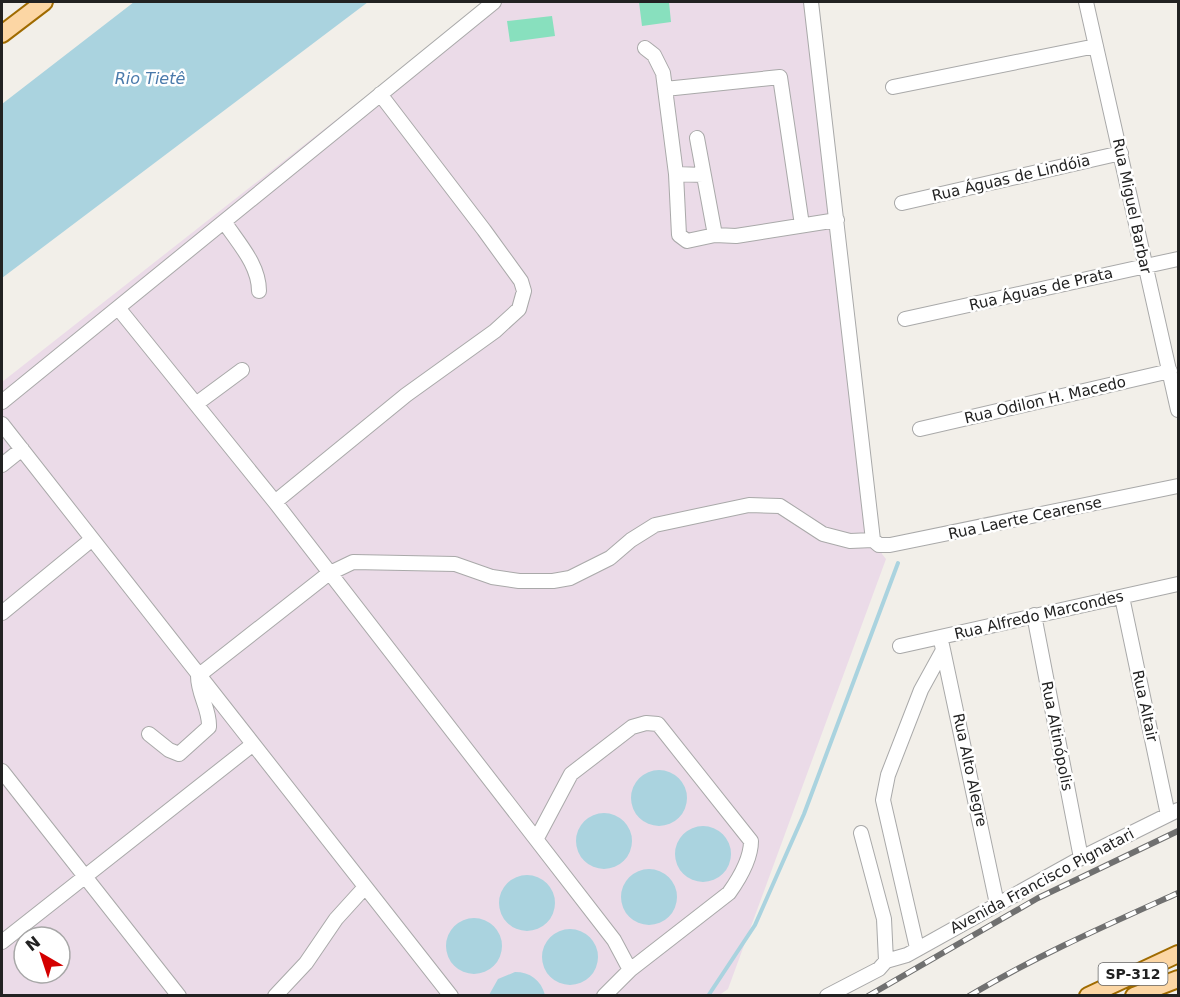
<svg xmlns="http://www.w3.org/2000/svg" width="1180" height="997" font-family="'DejaVu Sans',sans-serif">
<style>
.industrial{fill:#ebdbe8;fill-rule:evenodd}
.pitch{fill:#88e0be}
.water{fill:#aad3df}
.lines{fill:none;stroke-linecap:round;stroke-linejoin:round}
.stream{stroke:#aad3df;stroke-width:4}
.minor-casing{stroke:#a9a9a9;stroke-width:16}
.major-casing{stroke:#a06b00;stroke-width:20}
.minor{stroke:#fff;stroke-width:14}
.major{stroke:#fcd6a4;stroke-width:16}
.rail-casing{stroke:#707070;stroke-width:6}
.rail{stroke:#fff;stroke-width:4;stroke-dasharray:11;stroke-linecap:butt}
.labels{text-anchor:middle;stroke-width:5;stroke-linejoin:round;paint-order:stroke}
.shield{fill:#fff;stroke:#646464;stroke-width:1.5}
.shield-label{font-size:14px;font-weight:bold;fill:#222}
.street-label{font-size:15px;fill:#222;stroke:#fff}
.water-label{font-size:16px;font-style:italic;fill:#4a7aab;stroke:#fff}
</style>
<rect width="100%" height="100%" fill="#f2efe9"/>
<path class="industrial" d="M486,2H814L882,554L886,559L728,989L718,996H2V382ZM24,937H60V973H24Z"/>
<path class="pitch" d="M639,2H669L671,22L642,26Z
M552,16L555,36L510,42L507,21Z"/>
<path class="water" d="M134,2H368L2,278V104Z
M631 798a28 28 0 1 1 56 0a28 28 0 1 1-56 0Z
M576 841a28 28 0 1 1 56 0a28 28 0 1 1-56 0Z
M675 854a28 28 0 1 1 56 0a28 28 0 1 1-56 0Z
M621 897a28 28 0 1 1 56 0a28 28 0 1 1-56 0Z
M499 903a28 28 0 1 1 56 0a28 28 0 1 1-56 0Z
M446 946a28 28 0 1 1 56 0a28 28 0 1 1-56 0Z
M542 957a28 28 0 1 1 56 0a28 28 0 1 1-56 0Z
M515,972C530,972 541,980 545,995H489L498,979Z"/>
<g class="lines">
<path class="stream" d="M708,996L755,925L804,814L898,563"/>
<defs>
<path id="minor" d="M811,2L873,540
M1086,2L1178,410
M645,48L654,55L663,73L676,174L679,235L687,241L715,235
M893,87L1096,46
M665,89L780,77L802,225
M697,138L715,235L736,236L837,220
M676,174L703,175
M902,203L1121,153
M225,223C239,244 259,265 259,291
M119,309L275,502L614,940L630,970L604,996
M905,319L1178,259
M2,402L494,2
M196,404L242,370
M2,424L451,996
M920,429L1170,371
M2,465L22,449
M275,502L406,395L495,331L519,309L524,291L521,281L484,230L380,94
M873,540L879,545H890L1178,486
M1122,597L1168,815
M2,613L91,540
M1034,615L1081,858
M942,645L997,904
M900,646L1178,584
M149,734L169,750L179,754L209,727C210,709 198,695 198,676L328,574L353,562L455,564L492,577L519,581H553L570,578L610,558L631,540L655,525L749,505L780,506L823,534L850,541L873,540
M2,771L179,996
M537,838L571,774L632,727L646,723L658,724L751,841C751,859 739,879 729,893L630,970
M2,942L252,745
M917,948L883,800L888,775L921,690L943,650
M886,961L907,955L1081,858L1178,810
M275,996L306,963L336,919L365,887
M827,996L879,969L886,961L884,919L861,833"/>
<path id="major" d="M2,34L44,2
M1088,996L1178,954
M1134,996L1178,979"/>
</defs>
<use href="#minor" class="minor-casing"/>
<use href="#major" class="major-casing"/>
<use href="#minor" class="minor"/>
<use href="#major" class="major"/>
<defs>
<path id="rail" d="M868,996L1038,898L1178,831
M969,996C1036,956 1107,925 1178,893"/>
</defs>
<use href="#rail" class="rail-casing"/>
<use href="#rail" class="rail"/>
</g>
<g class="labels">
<rect class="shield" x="1098.5" y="963" width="69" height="22" rx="4.5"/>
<g class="shield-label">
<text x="1133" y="979">SP-312</text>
</g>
<g class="street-label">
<text transform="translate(1011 178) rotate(-13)" y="5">Rua Águas de Lindóia</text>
<text transform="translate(1132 206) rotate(78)" y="5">Rua Miguel Barbar</text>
<text transform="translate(1041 289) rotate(-13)" y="5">Rua Águas de Prata</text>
<text transform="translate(1045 400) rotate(-13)" y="5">Rua Odilon H. Macedo</text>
<text transform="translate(1025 518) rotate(-12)" y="5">Rua Laerte Cearense</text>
<text transform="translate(1039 615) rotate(-13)" y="5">Rua Alfredo Marcondes</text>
<text transform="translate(1145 706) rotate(78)" y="5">Rua Altair</text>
<text transform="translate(1057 736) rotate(79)" y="5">Rua Altinópolis</text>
<text transform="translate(970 770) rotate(78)" y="5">Rua Alto Alegre</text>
<text transform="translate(1042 881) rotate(-28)" y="5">Avenida Francisco Pignatari</text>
</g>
<g class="water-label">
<text x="150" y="84">Rio Tietê</text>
</g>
</g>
<rect width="1180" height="997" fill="none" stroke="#222222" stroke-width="6"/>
<g transform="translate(42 955) rotate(321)"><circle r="28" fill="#ffffff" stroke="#a7a7a7" stroke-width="1.5"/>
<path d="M0-4.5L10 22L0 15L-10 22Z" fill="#d40000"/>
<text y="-9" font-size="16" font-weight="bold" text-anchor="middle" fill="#222222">N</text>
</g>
</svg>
